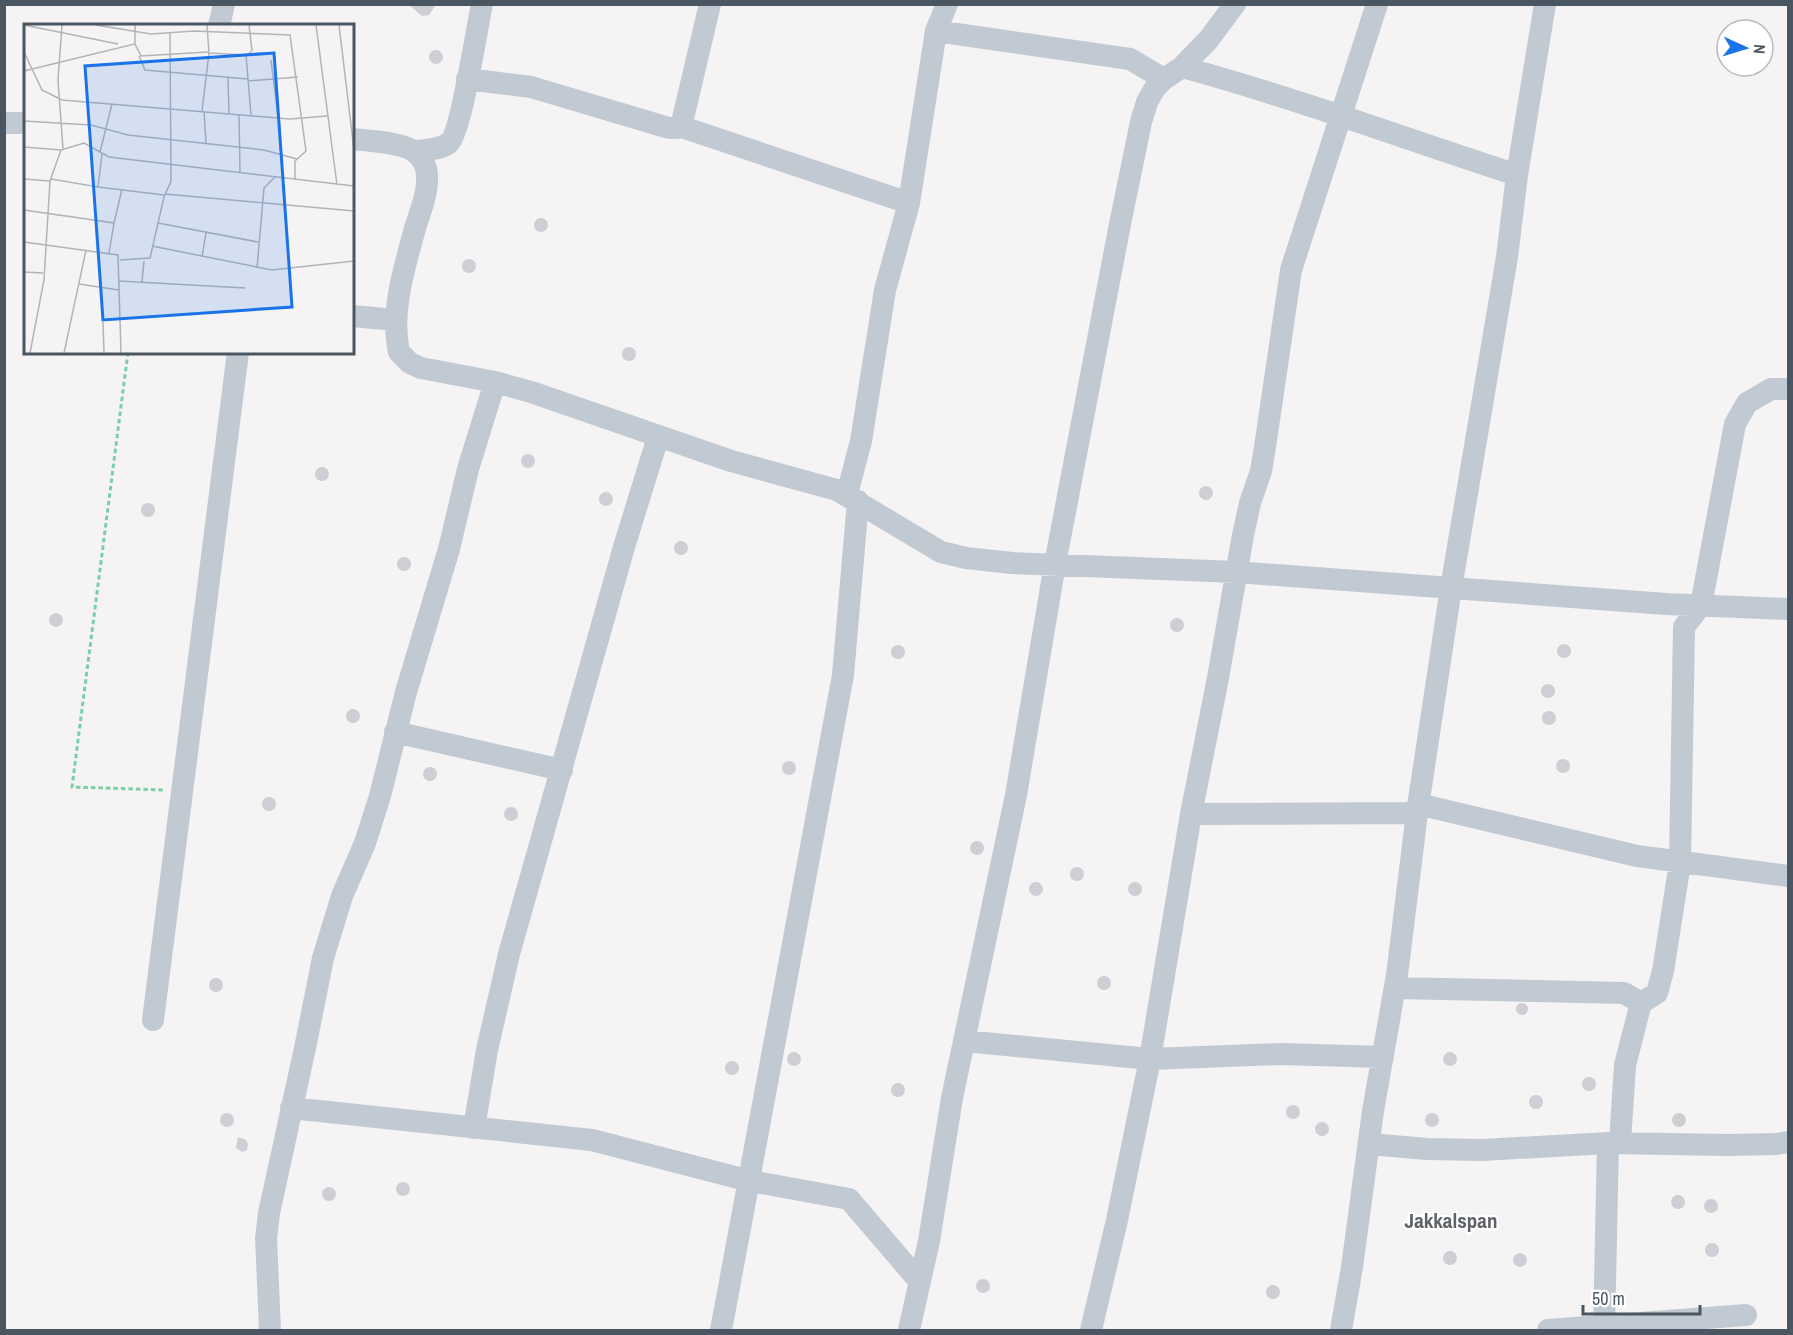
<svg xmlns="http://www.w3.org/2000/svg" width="1793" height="1335" font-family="'Archivo Narrow',sans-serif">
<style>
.building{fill:#cdcfd5}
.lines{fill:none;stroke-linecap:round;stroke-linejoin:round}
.path{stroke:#7ad0a6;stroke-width:3;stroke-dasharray:4.5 3;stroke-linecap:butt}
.minor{stroke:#c1cad2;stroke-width:22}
.labels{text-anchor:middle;stroke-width:4.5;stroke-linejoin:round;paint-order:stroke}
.district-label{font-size:21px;font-weight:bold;fill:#5f6368;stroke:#fff}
.inset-road{fill:none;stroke:#b1b4b9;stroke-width:1.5}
.view{fill:#1a73e8;fill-opacity:0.15;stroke:#1a73e8;stroke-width:3}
.inset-edge{fill:none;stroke:#4a5661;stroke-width:3}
</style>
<rect width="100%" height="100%" fill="#f5f3f3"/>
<path class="building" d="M408,4H436L429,15L422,16Z
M429 57a7 7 0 1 1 14 0a7 7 0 1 1-14 0Z
M534 225a7 7 0 1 1 14 0a7 7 0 1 1-14 0Z
M462 266a7 7 0 1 1 14 0a7 7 0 1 1-14 0Z
M622 354a7 7 0 1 1 14 0a7 7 0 1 1-14 0Z
M521 461a7 7 0 1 1 14 0a7 7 0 1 1-14 0Z
M315 474a7 7 0 1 1 14 0a7 7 0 1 1-14 0Z
M1199 493a7 7 0 1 1 14 0a7 7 0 1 1-14 0Z
M599 499a7 7 0 1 1 14 0a7 7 0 1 1-14 0Z
M141 510a7 7 0 1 1 14 0a7 7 0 1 1-14 0Z
M674 548a7 7 0 1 1 14 0a7 7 0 1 1-14 0Z
M397 564a7 7 0 1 1 14 0a7 7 0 1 1-14 0Z
M49 620a7 7 0 1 1 14 0a7 7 0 1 1-14 0Z
M1170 625a7 7 0 1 1 14 0a7 7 0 1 1-14 0Z
M1557 651a7 7 0 1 1 14 0a7 7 0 1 1-14 0Z
M891 652a7 7 0 1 1 14 0a7 7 0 1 1-14 0Z
M1541 691a7 7 0 1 1 14 0a7 7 0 1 1-14 0Z
M346 716a7 7 0 1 1 14 0a7 7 0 1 1-14 0Z
M1542 718a7 7 0 1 1 14 0a7 7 0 1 1-14 0Z
M1556 766a7 7 0 1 1 14 0a7 7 0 1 1-14 0Z
M782 768a7 7 0 1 1 14 0a7 7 0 1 1-14 0Z
M423 774a7 7 0 1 1 14 0a7 7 0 1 1-14 0Z
M262 804a7 7 0 1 1 14 0a7 7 0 1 1-14 0Z
M504 814a7 7 0 1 1 14 0a7 7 0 1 1-14 0Z
M970 848a7 7 0 1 1 14 0a7 7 0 1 1-14 0Z
M1070 874a7 7 0 1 1 14 0a7 7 0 1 1-14 0Z
M1128 889a7 7 0 1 1 14 0a7 7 0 1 1-14 0Z
M1029 889a7 7 0 1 1 14 0a7 7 0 1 1-14 0Z
M1097 983a7 7 0 1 1 14 0a7 7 0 1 1-14 0Z
M209 985a7 7 0 1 1 14 0a7 7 0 1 1-14 0Z
M1516 1009a6 6 0 1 1 12 0a6 6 0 1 1-12 0Z
M1443 1059a7 7 0 1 1 14 0a7 7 0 1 1-14 0Z
M787 1059a7 7 0 1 1 14 0a7 7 0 1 1-14 0Z
M725 1068a7 7 0 1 1 14 0a7 7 0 1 1-14 0Z
M1582 1084a7 7 0 1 1 14 0a7 7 0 1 1-14 0Z
M891 1090a7 7 0 1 1 14 0a7 7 0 1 1-14 0Z
M1529 1102a7 7 0 1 1 14 0a7 7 0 1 1-14 0Z
M1286 1112a7 7 0 1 1 14 0a7 7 0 1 1-14 0Z
M220 1120a7 7 0 1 1 14 0a7 7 0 1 1-14 0Z
M1425 1120a7 7 0 1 1 14 0a7 7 0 1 1-14 0Z
M1672 1120a7 7 0 1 1 14 0a7 7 0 1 1-14 0Z
M1315 1129a7 7 0 1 1 14 0a7 7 0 1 1-14 0Z
M238,1137L246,1140L248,1144L247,1150L242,1152L236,1148Z
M396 1189a7 7 0 1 1 14 0a7 7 0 1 1-14 0Z
M322 1194a7 7 0 1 1 14 0a7 7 0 1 1-14 0Z
M1671 1202a7 7 0 1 1 14 0a7 7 0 1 1-14 0Z
M1704 1206a7 7 0 1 1 14 0a7 7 0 1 1-14 0Z
M1705 1250a7 7 0 1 1 14 0a7 7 0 1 1-14 0Z
M1443 1258a7 7 0 1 1 14 0a7 7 0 1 1-14 0Z
M1513 1260a7 7 0 1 1 14 0a7 7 0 1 1-14 0Z
M976 1286a7 7 0 1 1 14 0a7 7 0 1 1-14 0Z
M1266 1292a7 7 0 1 1 14 0a7 7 0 1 1-14 0Z"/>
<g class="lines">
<path class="path" d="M128,352L72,787L163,790"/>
<path class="minor" d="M947,4L936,31L1130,59L1164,79
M219,26L224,4
M1182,67C1295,98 1406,139 1517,175
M467,79L531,87L669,128H677L682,122L684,114L710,4
M4,123H26
M679,126L909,203
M352,139C369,141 402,142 415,152C422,158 427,166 427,176C428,192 421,210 416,225C405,265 390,311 399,352L410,363L421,368L495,382L531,392L731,461L837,490L941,552L966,558L1012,563L1236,572L1666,604L1788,609
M414,151C425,150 440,150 449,143C461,133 477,27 482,4
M352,316L396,320
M847,494L861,441L885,290L909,203L936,31
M395,732L562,770
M1418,804L1637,856L1788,876
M1191,814L1417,813
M1395,988L1624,993L1641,1003
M153,1020L238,352
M964,1041L1150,1059L1281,1054L1383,1057
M291,1108L592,1140L750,1181L849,1199L920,1282
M474,1128L487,1050L509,954L624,547L658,437
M1620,1143L1625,1065L1641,1003L1657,993L1663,971L1680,863L1684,627L1701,605L1735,424L1747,403L1771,389H1788
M1370,1144L1427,1149L1482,1150L1608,1143L1728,1145L1776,1144L1788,1142
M270,1330L266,1238L269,1213L305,1048L323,958L342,896L365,843L380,796L406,692L449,549L468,469L495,382
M721,1330L843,675L858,501
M909,1330L929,1241L952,1098L1016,795L1055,564L1120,224L1141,122L1147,102L1155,88L1164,79L1182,67L1209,39L1235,4
M1091,1330L1117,1220L1150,1059L1191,814L1218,678L1243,535L1250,503L1261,471L1265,447L1291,270L1377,4
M1341,1330L1352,1267L1373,1111L1397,975L1417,813L1451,588L1507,257L1517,175L1545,4
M1548,1330L1746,1315
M1604,1330L1608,1143"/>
</g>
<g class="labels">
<g class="district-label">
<text x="1451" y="1228">Jakkalspan</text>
</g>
</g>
<g transform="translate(24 24)">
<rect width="330" height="330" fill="#f5f3f3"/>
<path class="inset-road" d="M0,1L94,20M38,1L34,56L39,125M72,1L127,10L170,7L266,11L282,127L271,137V156M183,1L185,29L222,31L228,27L225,1M292,1L313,161M315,1L330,126M111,20L117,32L184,28M0,28L18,66L38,76L266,95L303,92M222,31L227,91M115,32L121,46L224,55M247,36L254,93M0,47L111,20V1M204,54L205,89M224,57L274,53M178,87L185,29M180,87L182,119M215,90L216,149M0,97L67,101L104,111L240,126L273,135M0,123L37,126L60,119L85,133L330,162M76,128L88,80M0,155L26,157M27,155L74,163L78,130M74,163L140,171M141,170L330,187M0,186L90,199L85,229M90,199L98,165M134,199L234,218M0,218L94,231L97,329M128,222L248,246L330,237M178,233L182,209M96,236L126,234L140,173L147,157L146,9M233,244L240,164L251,153M0,248L19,249M95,257L221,264M118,258L120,237M55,260L95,266M79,298L80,329M6,329L20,256L26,157L37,126M40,329L62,226"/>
<path class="view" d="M250,29L268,283L79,296L61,42Z"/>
<rect width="330" height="330" class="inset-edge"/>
</g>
<rect width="1793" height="1335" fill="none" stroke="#4a5661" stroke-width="12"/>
<g transform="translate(1745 48) rotate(94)"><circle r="28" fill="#ffffff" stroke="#b7bbc0" stroke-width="1.5"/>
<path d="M0-4.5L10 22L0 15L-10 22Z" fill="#1a73e8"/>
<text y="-9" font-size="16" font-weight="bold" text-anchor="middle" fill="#4a5661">N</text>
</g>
<path d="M1583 1305v9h117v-9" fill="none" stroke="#4a5661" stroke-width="3"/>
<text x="1592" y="1305" font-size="18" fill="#4a5661" stroke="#ffffff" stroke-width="4.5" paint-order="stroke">50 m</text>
</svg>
